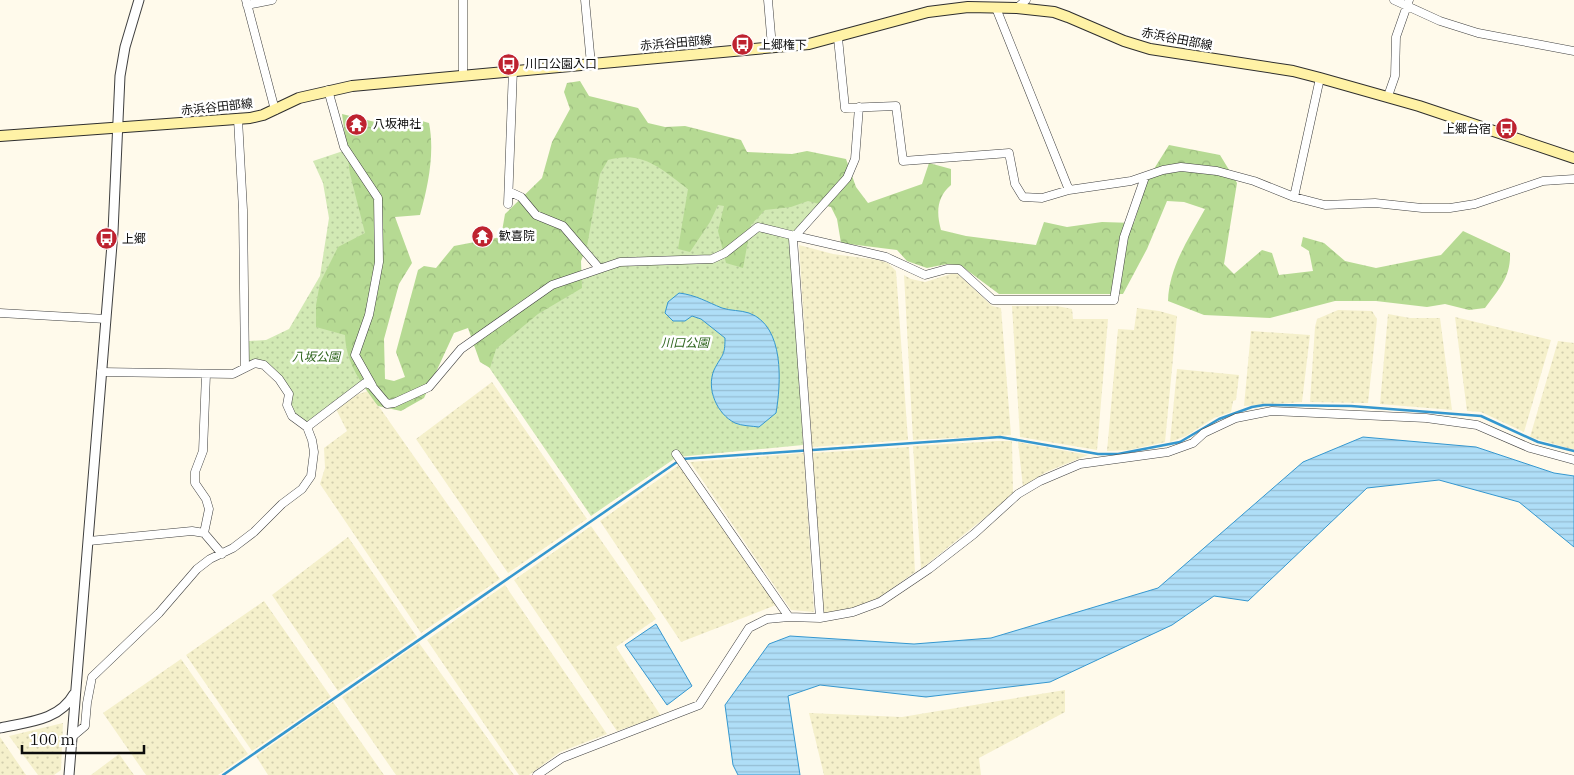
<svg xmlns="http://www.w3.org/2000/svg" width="1574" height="775" font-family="'IBM Plex Serif','Noto Sans JP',serif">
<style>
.farmland{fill:url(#farmland-dots)}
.grass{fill:url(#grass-dots)}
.forest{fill:url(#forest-crowns)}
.water{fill:url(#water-rules);stroke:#3597cf}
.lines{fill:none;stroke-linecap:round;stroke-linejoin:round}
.stream{stroke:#3597cf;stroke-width:2.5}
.minor-casing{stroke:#3f3f3f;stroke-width:9}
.tertiary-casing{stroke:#3f3f3f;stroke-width:11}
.secondary-casing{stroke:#2e2e2e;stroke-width:12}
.minor{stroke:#fff;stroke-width:8}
.tertiary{stroke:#fff;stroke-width:9}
.secondary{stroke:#fff2a6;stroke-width:10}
.labels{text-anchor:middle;stroke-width:5;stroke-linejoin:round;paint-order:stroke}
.street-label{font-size:12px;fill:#0c0c0c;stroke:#fff}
.poi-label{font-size:12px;fill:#0c0c0c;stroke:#fff;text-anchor:start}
.park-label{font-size:12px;font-style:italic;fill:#2d641c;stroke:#fff}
</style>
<defs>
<pattern id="farmland-dots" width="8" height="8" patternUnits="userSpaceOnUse" patternTransform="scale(1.25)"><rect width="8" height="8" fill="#f5f0cb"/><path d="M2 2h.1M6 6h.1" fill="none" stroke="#d1cdad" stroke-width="1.8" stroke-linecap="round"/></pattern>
<pattern id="grass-dots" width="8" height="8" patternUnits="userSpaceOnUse" patternTransform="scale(1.25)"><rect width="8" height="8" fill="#d2e9b4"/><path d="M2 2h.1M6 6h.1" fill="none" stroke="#b3c79a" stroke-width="1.8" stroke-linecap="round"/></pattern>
<pattern id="forest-crowns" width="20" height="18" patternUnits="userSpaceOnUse" patternTransform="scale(1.25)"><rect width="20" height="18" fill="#b6da93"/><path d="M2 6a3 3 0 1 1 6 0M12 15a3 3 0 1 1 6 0" fill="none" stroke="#9bba7e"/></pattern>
<pattern id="water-rules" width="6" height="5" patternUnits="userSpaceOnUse" patternTransform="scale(1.25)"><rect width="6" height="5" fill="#afdef7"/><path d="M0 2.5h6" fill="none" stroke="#95bdd3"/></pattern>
</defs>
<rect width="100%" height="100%" fill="#fffaeb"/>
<path class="farmland" d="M799,245L833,254L878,260L888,263L896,271L908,440L812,447Z
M951,274H958L992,306L1001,308L1011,435L913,440L904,275L911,279L925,282Z
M1012,306H1057L1072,309L1073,319H1108L1097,450L1020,437Z
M1137,308L1159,311L1177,316L1165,442L1129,450L1107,451L1118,329L1134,330Z
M1338,310L1372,311L1377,319L1368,403L1310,402L1315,327L1317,319Z
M1388,314L1410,318H1440L1452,410L1380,404Z
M1455,317L1551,340L1524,432L1481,412L1467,411Z
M1251,331L1310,335L1302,402L1244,406Z
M1558,341L1574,343V450L1530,437Z
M1177,369L1239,375L1236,400L1233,401L1231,412L1214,418L1186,436L1170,442Z
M492,382L587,519L508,573L416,439Z
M368,391L500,579L421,633L320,484L325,468L324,448L347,431L336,409L356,395Z
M997,441H1012L1013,495L921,569L913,446Z
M1018,442L1088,455L1046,472L1023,487Z
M909,447L915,572L880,597L866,604L849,610L824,613L812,453Z
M804,453L814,612L791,610L690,462Z
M679,465L776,605L681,642L600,521Z
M591,526L656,619L616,647L661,716L617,731L514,580Z
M348,537L417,637L338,691L272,595Z
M505,585L607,734L560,752L529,775H519L427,640Z
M264,601L331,697L252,751L186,655Z
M419,643L514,775H396L342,697Z
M181,659L248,754L218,775H146L103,713Z
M1065,690V712L979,758L981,775H824L809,713L902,717Z
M333,702L384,775H268L256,756Z
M63,723L61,770L54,775H38L9,736Z
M0,737L26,775H0Z
M119,754L134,775H91Z"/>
<path class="grass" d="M604,149L639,156L686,177L823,202L791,235L803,445L677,457L591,516L471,341L603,266L574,241L591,220Z
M346,150L375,196L365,383L307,427L292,416L289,394L257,361H248L249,341L266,340L289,329L320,276L329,218L323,183L313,161Z"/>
<path class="forest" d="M580,81L589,96L638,108L648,123L665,127L685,126L741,140L747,152L792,154L807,151L846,159L856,187L868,203L922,184L929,163L951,169V185C937,197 936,212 941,230L966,236L1036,245L1044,222L1067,227L1102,222L1134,223L1147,180L1169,145L1220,155L1237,183L1224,264L1234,274L1262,250L1272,253L1279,275L1313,271L1309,251L1301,246L1303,237L1324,243L1345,261L1376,268L1441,255L1463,231L1510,253C1511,277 1499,289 1485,308L1469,310L1445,304L1427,307L1376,301H1335L1270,318L1204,315L1168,301C1169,267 1189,238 1205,209L1184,202L1167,201L1147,249L1123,294H999L960,265L947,264L927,268L907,261L897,250L841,243L837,219L831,207L808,201L791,207L765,210L751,225L743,268L726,263L718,231L724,206L718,205L710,222L690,252L678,249L688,189C661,169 643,150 608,160L600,174L587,246L581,261L582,288L538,314L496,349L490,368L480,362L468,328L454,333L424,398L401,411L378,406C362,384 346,364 345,335L316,327V305L320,283L338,247L365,233L350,174L342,114L400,128L411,118L429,123C435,153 428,186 420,215L395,217L412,263L399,284L384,339L385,379L394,381L405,377L396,352L418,270L424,266L436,268L454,246L501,237L505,214L542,178L552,142L570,109L564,92L567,83Z"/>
<path class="water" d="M679,293C696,295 707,302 722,308C731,311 740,310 749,313C785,326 781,384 776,413L759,427C752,426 742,426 735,423C717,414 706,389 714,370C722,354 725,357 725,338L701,319L692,316L685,321H673L665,313L668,302Z
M1363,437L1476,447L1554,473L1574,476V547L1519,502L1439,480L1367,488L1248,601L1214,596L1172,625L1050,682L926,697L820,685L788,696L800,775H738L733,765L725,705L769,644L790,636L914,644L991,638L1158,588L1303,462Z
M656,624L692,686L667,705L625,645Z"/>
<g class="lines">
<path class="stream" d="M682,459L1000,437L1098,454H1118L1180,442L1219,419L1252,407L1264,405L1351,406L1481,416L1538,442L1574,451
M223,775L677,462"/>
<defs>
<path id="minor" d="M246,0L275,110
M463,0V74
M585,0L591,64
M768,0L772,47
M1394,0L1440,21L1478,33L1574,51
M247,5L272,0
M996,8L1069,190
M1017,8L1026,0
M838,38L845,108L896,106L903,161L1009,153L1015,184L1023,197L1042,198L1069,190L1131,181L1163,170L1181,167L1217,171L1254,181L1294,197L1325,205L1375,203L1422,208H1450L1475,204L1543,181L1574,179
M328,90L344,147L378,198L379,262L369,315L355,355L372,385
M1388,96L1395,76L1396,37L1409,0
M238,119L243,210L245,367
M510,192L521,197L536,215L563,226L599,268
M1294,197L1320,78
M508,204L513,69
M0,313L106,319
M307,427L365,383L371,385L387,404L394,403L429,387L461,349L552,285L620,262L712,259L725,253L758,227L795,236L847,178L855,159L859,107
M676,454L789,617
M204,533L209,509L206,499L195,483V472L203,451L206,374
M89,541L192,531L204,533L222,554
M820,618L793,239L795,236L886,257L925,275L947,269H959L993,300H1114L1124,237L1145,177
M72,737L85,726L87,703L92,677L159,613L197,569L210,559L233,548L254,532L282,504L302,489L311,476L314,452L312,440L307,427L292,416L287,405L289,394L279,379L264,365L255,363L233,374L101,372
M537,775L562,758L699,705L749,628L767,619L789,617L820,618L853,612L880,602L929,569L974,534L1018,494L1040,481L1080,464L1168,452L1193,443L1204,433L1236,418L1272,411L1426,418L1477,425L1530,448L1574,460"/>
<path id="tertiary" d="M0,728C27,722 59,721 74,694
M69,775L113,232L120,76L125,47L139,0"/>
<path id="secondary" d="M0,136L250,118L263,115L299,98L352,86L809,44L928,12L968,7L1017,8L1054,12L1068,17L1124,41L1150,49L1293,71L1320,78L1419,106L1574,158"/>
</defs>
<use href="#minor" class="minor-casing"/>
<use href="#tertiary" class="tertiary-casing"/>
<use href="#secondary" class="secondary-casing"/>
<use href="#minor" class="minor"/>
<use href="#tertiary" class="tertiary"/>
<use href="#secondary" class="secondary"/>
</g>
<defs>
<symbol id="bus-disc" viewBox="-11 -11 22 22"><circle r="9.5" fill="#be222f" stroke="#fff"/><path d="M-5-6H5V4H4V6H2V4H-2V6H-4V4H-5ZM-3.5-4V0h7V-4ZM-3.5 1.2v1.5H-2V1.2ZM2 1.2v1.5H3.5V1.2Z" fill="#fff"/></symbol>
<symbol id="temple-disc" viewBox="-11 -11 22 22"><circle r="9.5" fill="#be222f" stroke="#fff"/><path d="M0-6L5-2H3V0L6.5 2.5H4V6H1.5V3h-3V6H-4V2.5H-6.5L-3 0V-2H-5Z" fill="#fff"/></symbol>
</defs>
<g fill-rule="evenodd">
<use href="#bus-disc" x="730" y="32" width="25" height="25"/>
<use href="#bus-disc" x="496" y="52" width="25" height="25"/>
<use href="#temple-disc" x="344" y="112" width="25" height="25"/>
<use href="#bus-disc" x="1494" y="116" width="25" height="25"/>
<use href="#temple-disc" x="470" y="224" width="25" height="25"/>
<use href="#bus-disc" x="94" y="226" width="25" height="25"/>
</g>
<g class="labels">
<g class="street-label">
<text transform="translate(1177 39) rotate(11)" y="4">赤浜谷田部線</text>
<text transform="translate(676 43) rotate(-5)" y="4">赤浜谷田部線</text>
<text transform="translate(217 107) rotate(-6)" y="4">赤浜谷田部線</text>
</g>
<g class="poi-label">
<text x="759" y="49">上郷権下</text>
<text x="525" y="68">川口公園入口</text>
<text x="373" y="128">八坂神社</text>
<text x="1491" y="133" text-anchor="end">上郷台宿</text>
<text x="499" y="240">歓喜院</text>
<text x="122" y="243">上郷</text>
</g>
<g class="park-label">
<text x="685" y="347">川口公園</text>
<text x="316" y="361">八坂公園</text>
</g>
</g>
<path d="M22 745v8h122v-8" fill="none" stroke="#0c0c0c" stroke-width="2.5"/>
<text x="30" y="745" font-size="15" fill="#0c0c0c" stroke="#ffffff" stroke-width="4" paint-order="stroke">100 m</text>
</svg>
